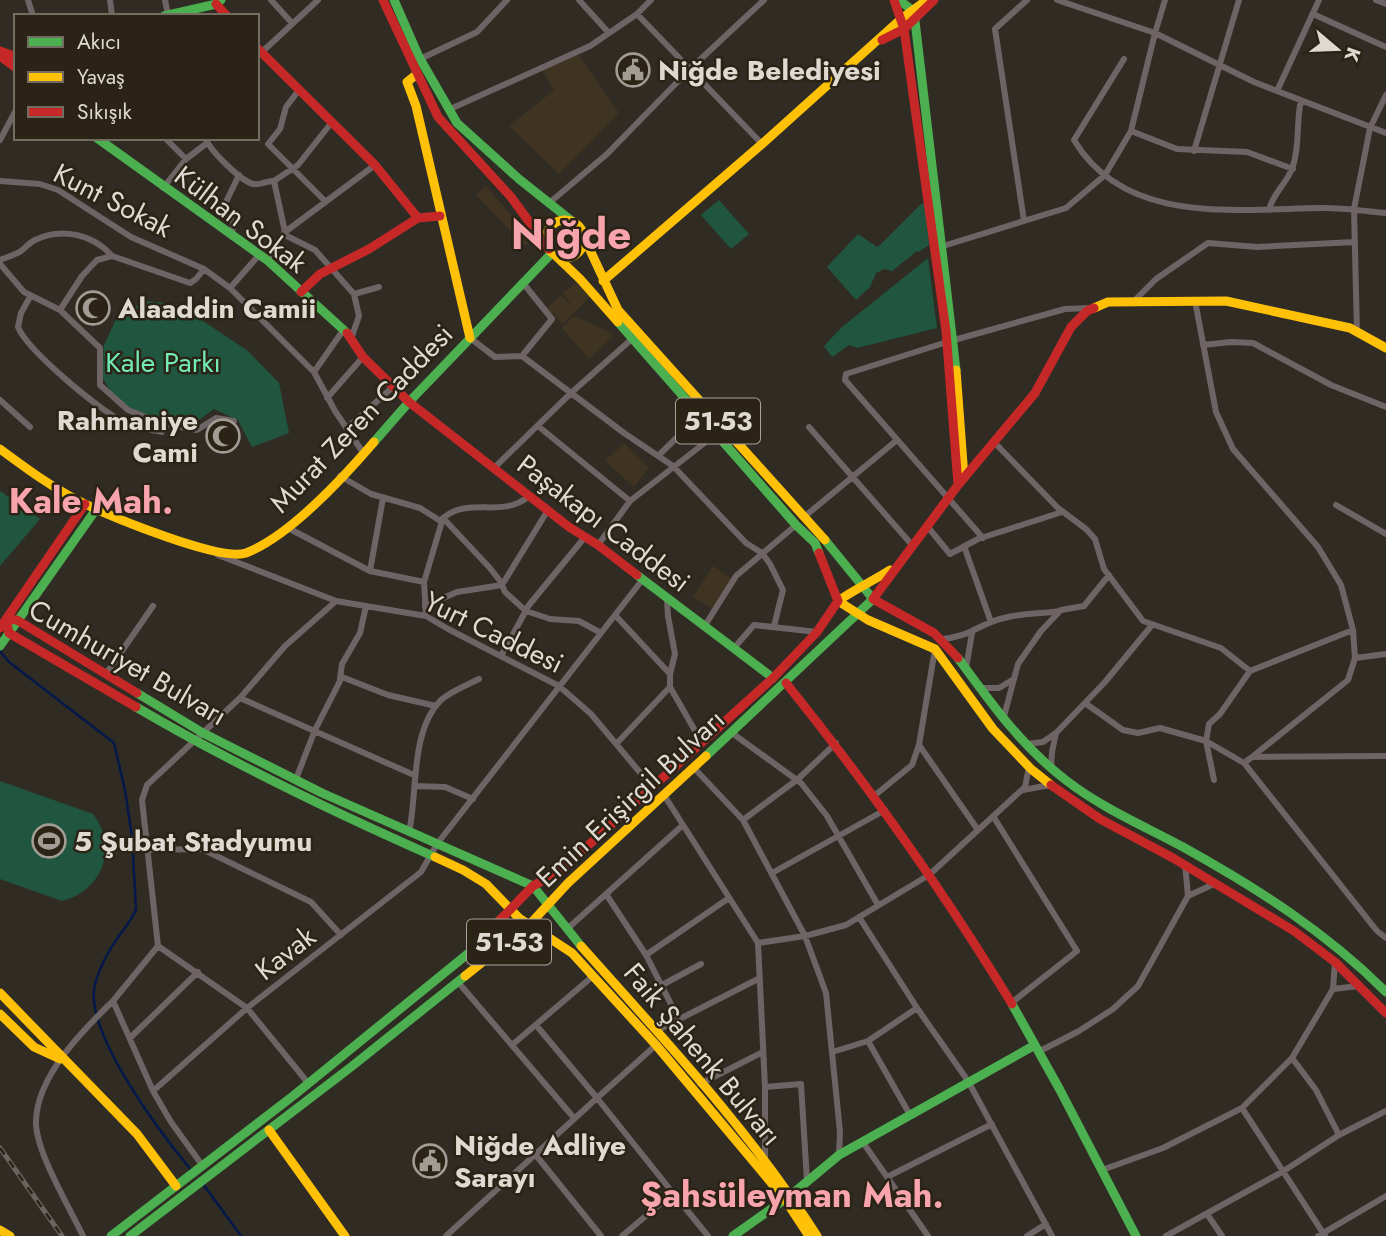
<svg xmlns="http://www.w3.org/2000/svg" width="1386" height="1236" font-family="Jost,sans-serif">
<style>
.built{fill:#3e3421}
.green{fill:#20563f}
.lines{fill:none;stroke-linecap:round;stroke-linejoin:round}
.stream{stroke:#041949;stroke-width:2.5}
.street{stroke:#6f6465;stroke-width:6}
.fast{stroke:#4caf50;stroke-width:9}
.slow{stroke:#ffc107;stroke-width:9}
.jam{stroke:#c62828;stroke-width:9}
.rail-casing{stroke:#6c6360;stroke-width:5}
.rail{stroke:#2b2315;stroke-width:2.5;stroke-dasharray:8;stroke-linecap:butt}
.labels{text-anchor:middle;stroke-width:5;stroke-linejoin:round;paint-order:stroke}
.shield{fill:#2b2315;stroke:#a9a399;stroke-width:2}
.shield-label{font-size:26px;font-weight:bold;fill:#dfdad1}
.poi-label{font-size:28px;font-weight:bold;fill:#dfdad1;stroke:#2b2315;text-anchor:start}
.street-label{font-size:28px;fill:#dfdad1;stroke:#2b2315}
.park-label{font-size:28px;fill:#71ecb7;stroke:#2b2315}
.district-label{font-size:35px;font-weight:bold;fill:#f8a4ad;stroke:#2b2315}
.town-label{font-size:42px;font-weight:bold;fill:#f8a4ad;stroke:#2b2315}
</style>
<rect width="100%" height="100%" fill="#302c24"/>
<path class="built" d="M579,55L619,113L559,174L509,126L554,90L542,70Z
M486,186L532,239L525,246L476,195Z
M576,283L590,297L563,324L547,308L561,295L575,308L562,293Z
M574,316L608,331L613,336L589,359L562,328Z
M624,443L649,468L634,487L605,461Z
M713,566L732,579L712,609L693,597Z"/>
<path class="green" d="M719,200L749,234L731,249L701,215Z
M922,203L926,204L929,245L919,252L917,251L892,271L884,269L876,273L870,287L856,300L827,267L858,234L877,247L879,246Z
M928,258L937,328L857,348L849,345L832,357L824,346L842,327Z
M147,301L179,305L248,351L279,383L289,433L252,447L238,420L214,409L192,425L144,416L116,400L102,377L104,345L119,313Z
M0,491L40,519L0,566Z
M0,781L93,814C119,848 102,891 62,901L0,879Z"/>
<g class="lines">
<path class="stream" d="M0,651L9,662L114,743L125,790L132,837L136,909C132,920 125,927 119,936C108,951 100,966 95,984C83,1031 161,1134 192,1171
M203,1184L241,1236"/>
<path class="street" d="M28,0L33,16
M110,0L112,16
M165,0L168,15
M271,0L292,23
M579,0L608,32
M1057,0L1155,33L1254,82L1386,133
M1376,0L1386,4
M637,14L762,144
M1313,14L1386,47
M262,52L318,0
M420,59L477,32L507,0
M1124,59L1074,140C1125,226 1237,209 1322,208C1344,208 1365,211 1386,213
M299,90L286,107L280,129L268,144L325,201
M1277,91L1319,0
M448,110L590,46L637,14L651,0
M1131,131L1177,149L1247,152L1293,169
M165,138L186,159
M206,138C208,149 241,181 253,184C260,186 267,180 274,181L285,232
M0,140L16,110
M1194,151L1239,0
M0,181L40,184L58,190L131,237L204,269
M274,181L298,165L332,122
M163,188L186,159L207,143
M548,204L607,154L689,70L764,0
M1269,210C1273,192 1288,183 1293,166C1300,145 1296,122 1301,100
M1024,221L995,29L1027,0
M283,234L315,250L354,294L359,316L351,339
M232,237L233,223L225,204L239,175
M940,247L1066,208L1105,175L1131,131L1155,33L1165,0
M259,255L230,288L314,372L335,411L364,454
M0,260C7,257 15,255 21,251C26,247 29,243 35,240C61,227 93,234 112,256
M267,260L285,232L375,165
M0,264L24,292L60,310
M230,288L204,269L196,279L190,283L112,256L97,260L82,276L60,310L100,348V385L128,410L161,423L197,430L216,418L234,421
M354,294L379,287
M30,297L21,313L18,327C27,350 101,412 124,422C136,428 149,429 162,432L166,424
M1134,301L1156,279L1208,243L1257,247L1355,242
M1195,301L1216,412L1233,449L1318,547L1341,585L1353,630L1355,658L1348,680L1252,757
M1357,332L1354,209L1370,128L1386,95
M470,338L495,357L522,356L624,433L673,466L746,543L762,553L770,564L783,590L774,626
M1203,345L1231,342L1253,343L1331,385L1386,407
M522,356L552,319L523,283
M314,372L344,329
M327,398L363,357
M0,400L30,427
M538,426L630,501
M348,427L393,387
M809,427L912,545
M994,442L1058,508L1086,529L1095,539L1104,569L1143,621L1221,648L1250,671
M658,456L700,415
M493,469L571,393L633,338
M340,476L371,494L420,508L442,522
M1336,505L1386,534
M804,517L897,440
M443,518L489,567L501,582L505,592L526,611L550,619L579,621L601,633
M927,526L950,554L978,539L1062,512
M288,528L370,571L424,582
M983,538L845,380L846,374L947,342L1065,309L1091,308
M598,545L630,501L716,434
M964,546L991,622
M218,555L336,601
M370,571L383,498
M667,599L668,616L675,654L670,674V687L702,743
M425,606L457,592L502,585L548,510
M615,615L670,674
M426,616L424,582L443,518C469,496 503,519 529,496
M704,627L736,576L796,525
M941,639C971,637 978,624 1004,618C1022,613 1041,614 1060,611
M734,648L754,625L817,632
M501,656L529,605L585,537
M1355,658L1386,654
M966,668L972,633
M106,674L153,606
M340,679L342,664L360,633L366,606
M979,688H999L1014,679
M240,698L414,775
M1085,703L1123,730L1138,733L1160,728L1206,741L1244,763L1252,757L1386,756
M1003,720L1018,664L1041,631L1061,610L1084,606L1109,575
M732,733L801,783L827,816L878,905
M1056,733L1105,682L1152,625
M617,743L670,687
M836,743L798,779L743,820L805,936L826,993L840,1132L839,1155
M1027,744L1043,742L1056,733L1052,752L1051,768
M919,745L978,830
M1244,763L1377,931L1386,938
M694,768L743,820
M296,779L315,730L342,677L388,695L436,706
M1214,780L1206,741L1209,724L1220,714L1250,671L1353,630
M416,786L445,787L473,799
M1023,790L1050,785
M664,795L758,943
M874,796L912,765L919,745L935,649
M993,816L1077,951L1011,1003
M409,832C418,791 410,731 441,700C451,691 467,685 479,679
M146,850L202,849L311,902L341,935
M772,873L885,810
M606,894L683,825
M1188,896L1216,883
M859,917L917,1008
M567,929L606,894L646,955
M158,946L142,800L147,785L240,698L285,646L336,601L426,616L448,629L559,686L591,714L653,788
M158,946L113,1001L153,1091L171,1122L202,1165
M158,946L247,1008L308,1083
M458,982L574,1118
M662,985L701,964
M1333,989L1359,986
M679,1020L646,955L729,898
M536,1025L597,1098L656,1045
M656,1031L758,979
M130,1038L198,972
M868,1041L917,1008L968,1081L1052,1236
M512,1045L593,976
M832,1052L868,1041L910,1115
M1038,1052L1079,1031L1113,1009L1138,986L1188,896L1185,864
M1292,1058L1316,1090L1339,1135
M700,1084L763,1052
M765,1087L801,1084L807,1181
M153,1091L247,1008L421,872L437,844L643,579
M1242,1108L1325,1236
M862,1141L928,1236
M535,1154L601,1236
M765,1160V1087L758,943L805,936L846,925L929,875L1025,787L1029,767
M1102,1170L1163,1148L1242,1108L1292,1058L1333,989L1335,962
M887,1177L992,1124
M673,1193L708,1236
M1207,1214L1222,1236
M83,1236C70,1208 35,1151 36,1121C37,1076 83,1030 113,1001
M446,1236L597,1098L673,1193L622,1236
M1027,1236L1046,1224
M1166,1236L1282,1172L1339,1135L1386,1111
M1318,1236L1386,1196"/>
<path class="fast" d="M394,0L419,57L457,123L519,179L578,226
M899,0L912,10L915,21L956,370
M164,16L216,4L221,0
M97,138L267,260L347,333
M618,322L796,525L815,543L819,553
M374,442L409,402L552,253
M637,575L773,678
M0,646L97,508
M958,658C991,703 1022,747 1067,781C1102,808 1144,826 1183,847C1257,888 1326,932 1386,992
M137,693L203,733L322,793L533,886L581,946
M136,707C233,764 333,812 435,857
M706,756L873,599L825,540
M1012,1004L1060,1090L1136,1236
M111,1236L293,1096L470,952L500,920
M130,1236L351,1067L465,976
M733,1236L791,1195L839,1155L1035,1045"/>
<path class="slow" d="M417,74L407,82L416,106L470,338
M546 239a19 19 0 1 1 38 0a19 19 0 1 1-38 0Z
M582,233L618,310L825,540
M556,256L580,279L618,322
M603,281L762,144L901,19L927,0
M1094,308L1108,302L1226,301L1350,328L1386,348
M956,370L964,477
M0,449C27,469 54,489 85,504C112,517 221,562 246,553C290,536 343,478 374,442
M890,570C873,581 855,589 838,601L868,620L935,649L993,729L1031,769L1051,785
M435,857L463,870L486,884L519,918L572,953L656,1045L784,1198L809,1236
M581,946C662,1037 752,1133 817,1236
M465,976L531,923L568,883L706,756
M0,993L137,1134L176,1186
M0,1014L34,1047L60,1059
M269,1130L345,1236
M0,1230L10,1236"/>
<path class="jam" d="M383,0L438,117L511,197L549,249
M894,0L904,29L946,331L958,485
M216,4L227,16
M882,40L904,29L934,0
M257,48L375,165L418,218
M0,51L16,57
M0,56L16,68
M301,292L320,274L369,249L418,218L440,216
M347,333L363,357L409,402L569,527L598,545L637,575
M0,628L85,504
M958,658L934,633L873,599L958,485L1035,393L1071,327L1087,311L1094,308
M786,683C868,785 944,892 1012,1004
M136,707L9,633L6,619L17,620L137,693
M1051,785L1100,819L1173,858L1294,931L1335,962L1386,1013
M500,920L533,886L561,870L773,678L817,632L838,601L819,553"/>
<defs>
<path id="rail" d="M0,1148L62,1236"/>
</defs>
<use href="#rail" class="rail-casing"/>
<use href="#rail" class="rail"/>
</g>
<defs>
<symbol id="civic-ring" viewBox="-11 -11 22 22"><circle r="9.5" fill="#2b2315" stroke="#a29d94" stroke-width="1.5"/><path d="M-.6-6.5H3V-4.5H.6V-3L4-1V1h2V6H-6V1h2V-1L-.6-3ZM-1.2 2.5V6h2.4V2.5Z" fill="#a29d94"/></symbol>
<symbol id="mosque-ring" viewBox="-11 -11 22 22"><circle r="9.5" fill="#2b2315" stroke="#a29d94" stroke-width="1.5"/><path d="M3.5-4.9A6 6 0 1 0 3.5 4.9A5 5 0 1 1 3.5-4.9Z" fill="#a29d94"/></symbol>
<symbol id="stadium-ring" viewBox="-11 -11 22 22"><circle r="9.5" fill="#2b2315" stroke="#a29d94" stroke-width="1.5"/><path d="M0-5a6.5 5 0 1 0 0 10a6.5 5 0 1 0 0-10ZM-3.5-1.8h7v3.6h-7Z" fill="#a29d94"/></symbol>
</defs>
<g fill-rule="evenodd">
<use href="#civic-ring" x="614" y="51" width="38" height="38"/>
<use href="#mosque-ring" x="74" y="289" width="38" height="38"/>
<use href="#mosque-ring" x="204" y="417" width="38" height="38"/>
<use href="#stadium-ring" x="30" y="822" width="38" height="38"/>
<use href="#civic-ring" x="411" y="1142" width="38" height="38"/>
</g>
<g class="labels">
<g class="shield">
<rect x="676" y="398.5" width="84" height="45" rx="5"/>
<rect x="467" y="919.5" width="84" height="45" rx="5"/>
</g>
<g class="shield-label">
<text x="718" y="430">51-53</text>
<text x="509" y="951">51-53</text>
</g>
<g class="poi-label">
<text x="658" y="80">Niğde Belediyesi</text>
<text x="118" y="318">Alaaddin Camii</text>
<text x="198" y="430" text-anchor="end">Rahmaniye<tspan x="198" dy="32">Cami</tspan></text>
<text x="74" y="851">5 Şubat Stadyumu</text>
<text x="454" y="1155">Niğde Adliye<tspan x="454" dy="32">Sarayı</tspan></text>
</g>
<g class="street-label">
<text transform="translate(113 200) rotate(27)" y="10">Kunt Sokak</text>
<text transform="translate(241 219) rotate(37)" y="10">Külhan Sokak</text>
<text transform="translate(361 418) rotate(-46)" y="10">Murat Zeren Caddesi</text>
<text transform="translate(604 523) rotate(37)" y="10">Paşakapı Caddesi</text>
<text transform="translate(494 632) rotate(26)" y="10">Yurt Caddesi</text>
<text transform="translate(128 662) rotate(30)" y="10">Cumhuriyet Bulvarı</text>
<text transform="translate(630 798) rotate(-43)" y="10">Emin Erişirgil Bulvarı</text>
<text transform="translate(285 953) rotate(-38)" y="10">Kavak</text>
<text transform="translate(703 1054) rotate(50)" y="10">Faik Şahenk Bulvarı</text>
</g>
<g class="park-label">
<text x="163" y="372">Kale Parkı</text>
</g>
<g class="district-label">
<text x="91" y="513">Kale Mah.</text>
<text x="792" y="1207">Şahsüleyman Mah.</text>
</g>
<g class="town-label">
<text x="571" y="249">Niğde</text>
</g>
</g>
<rect x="14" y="14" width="245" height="126" fill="#2b2315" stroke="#736c60" stroke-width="2"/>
<rect x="28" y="37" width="35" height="10" fill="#4caf50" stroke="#736c60" stroke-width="2"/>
<text x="77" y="49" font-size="21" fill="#dfdad1">Akıcı</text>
<rect x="28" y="72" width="35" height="10" fill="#ffc107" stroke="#736c60" stroke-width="2"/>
<text x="77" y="84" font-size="21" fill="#dfdad1">Yavaş</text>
<rect x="28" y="107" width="35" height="10" fill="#c62828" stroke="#736c60" stroke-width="2"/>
<text x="77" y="119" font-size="21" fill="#dfdad1">Sıkışık</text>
<g transform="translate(1337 49) rotate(109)" stroke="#2b2315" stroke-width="5" paint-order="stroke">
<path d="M0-5L12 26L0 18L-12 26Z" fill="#dfdad1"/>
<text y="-10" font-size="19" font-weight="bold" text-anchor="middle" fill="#dfdad1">K</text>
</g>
</svg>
